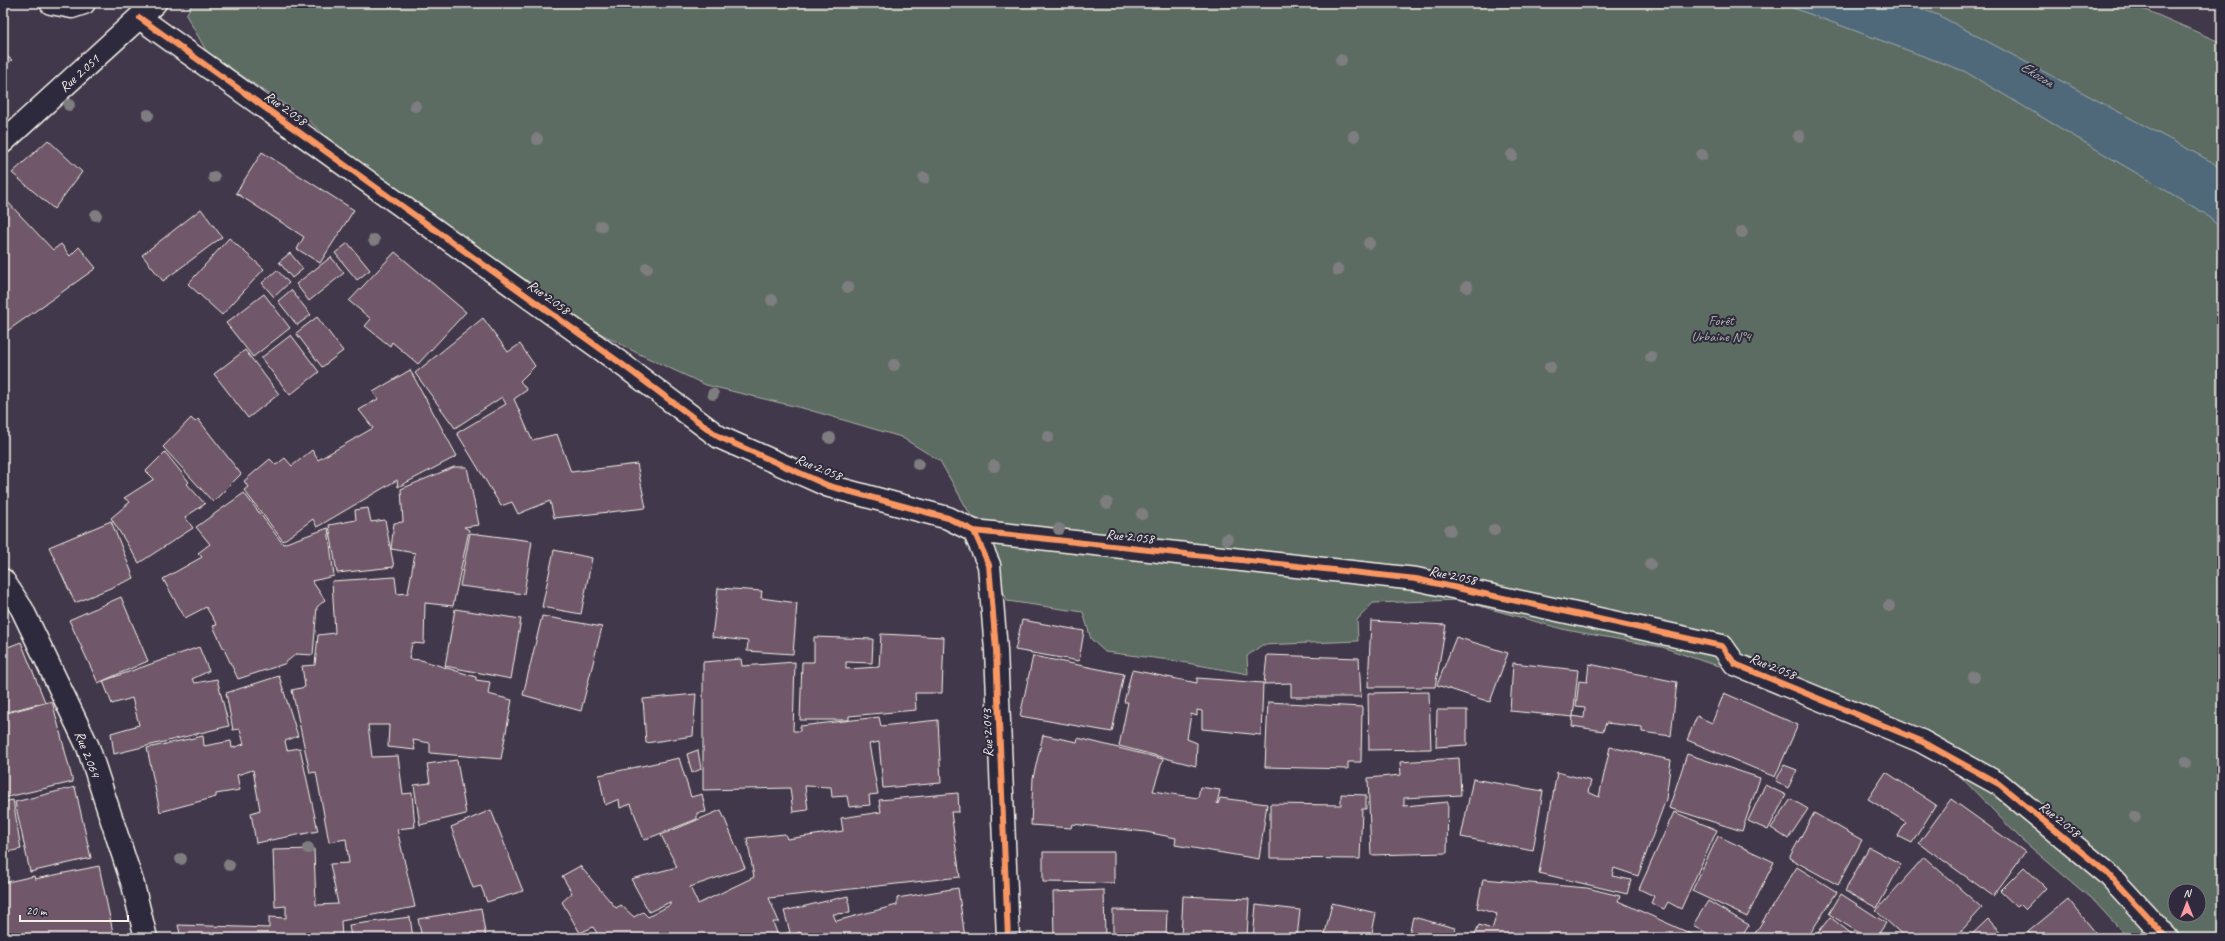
<svg xmlns="http://www.w3.org/2000/svg" width="2225" height="941" font-family="Caveat,sans-serif">
<style>
.green{fill:#5d6c62;stroke:#a8aea5;fill-rule:evenodd}
.water{fill:#50697a;stroke:#929fa6}
.building{fill:#70596b;stroke:#f4f1e8}
.lines{fill:none;stroke-linecap:round;stroke-linejoin:round}
.street-casing{stroke:#f4f1e8;stroke-width:25}
.street{stroke:#2f2a3d;stroke-width:22}
.cycleway-casing{stroke:#2f2a3d;stroke-width:8}
.cycleway{stroke:#f99763;stroke-width:6}
.tree{fill:#7e7d80}
.labels{text-anchor:middle;stroke-width:4;stroke-linejoin:round;paint-order:stroke}
.street-label{font-size:14px;fill:#f4f1e8;stroke:#2f2a3d}
.park-label{font-size:14px;fill:#b0b5ac;stroke:#2f2a3d}
.water-label{font-size:15px;font-style:italic;fill:#aab4b6;stroke:#2f2a3d}
</style>
<rect width="100%" height="100%" fill="#42384b"/>
<filter id="ink" filterUnits="userSpaceOnUse"><feTurbulence type="fractalNoise" baseFrequency=".025" numOctaves="2"/><feDisplacementMap in="SourceGraphic" scale="8" xChannelSelector="R" yChannelSelector="G"/><feConvolveMatrix kernelMatrix="1 2 1 2 8 2 1 2 1" color-interpolation-filters="sRGB"/></filter>
<g filter="url(#ink)">
<path class="green" d="M193,3H1780L1964,71L2204,213L2222,229V938H2128L2095,902L2021,839L1959,775L1864,722L1748,673L1708,663L1662,647L1566,630L1458,600L1373,603L1357,620L1358,641L1262,645L1247,656L1248,674L1170,660L1105,652L1091,639L1083,612L1007,601L983,537L940,461L901,437L806,409L706,385L637,353L596,331L424,224L309,121L207,52L186,15ZM2175,891H2199V915H2175Z
M1903,3H2130L2222,43V171L2212,162L1938,15Z"/>
<path class="water" d="M1780,3H1903L1938,15L2212,162L2222,171V229L2204,213L1964,71Z"/>
<path class="building" d="M3,54L12,60L3,67Z
M48,140L82,172L54,209L12,173Z
M262,152L354,210L320,263L297,249L304,237L236,193Z
M3,197L53,250L61,244L70,256L79,247L96,268L3,334Z
M201,209L222,237L163,281L142,255Z
M229,238L264,269L222,315L188,284Z
M348,243L370,270L357,280L335,253Z
M395,252L466,312L418,364L392,342L390,346L365,326L371,319L349,301Z
M290,253L303,269L292,278L279,262Z
M331,257L344,273L309,301L296,284Z
M277,270L289,283L274,297L262,283Z
M291,290L311,315L297,325L278,301Z
M264,294L290,328L253,357L226,323Z
M317,317L343,351L322,367L296,333Z
M483,318L508,352L520,344L535,366L520,381L527,390L514,399L532,440L557,434L571,472L637,464L646,508L554,518L550,501L518,514L512,502L501,506L457,433L506,404L502,397L455,428L415,373Z
M291,335L319,372L290,395L261,358Z
M245,350L279,394L248,418L214,374Z
M410,370L457,456L398,487L397,480L317,527L313,519L283,541L244,490L248,487L244,481L270,459L276,465L285,458L292,466L312,450L318,460L373,428L359,410L378,399L373,392Z
M191,418L195,422L198,419L241,474L213,502L163,447Z
M165,452L189,482L187,484L205,504L185,517L193,528L139,563L111,518L130,502L124,498L154,479L146,471Z
M454,467H467L479,525L464,527L469,530L453,606L425,603L424,644L412,643L409,659L421,660L476,677V680L490,682L488,694L512,700L501,759L430,753V743L413,740L415,750L388,747L389,725H368L372,757L398,756L403,794L412,793L415,827L397,829L415,907L341,921L342,938H181L178,925L269,928V917L286,918V906L275,907L273,850L314,849L316,905L338,904L330,864L349,863L346,839L329,842L316,772L310,773L292,690L305,687L302,666L315,665L318,635L335,633L332,581L395,577L397,594L408,593L415,553L391,549L394,523L403,522L401,489Z
M244,493L283,544L328,528L334,576L312,581L325,600L317,607L313,655L296,654L284,664L238,679L213,626L217,625L206,607L185,618L163,579L202,557L198,553L210,544L196,527Z
M368,508L371,522L385,520L394,567L337,573L329,525L356,520L355,510Z
M111,521L134,578L75,603L49,547Z
M470,533L532,541L524,594L460,586Z
M554,550L592,558L581,614L542,607Z
M718,588L762,591L761,598L797,603L793,654L747,651L748,641L712,637Z
M121,597L148,661L98,683L69,620Z
M455,609L521,619L511,679L445,666Z
M542,616L602,627L581,711L523,695Z
M1022,620L1084,631L1079,661L1015,650Z
M1371,621L1446,625L1435,687H1368Z
M881,634L944,637L942,693H915L916,710L849,716V720H800L802,662H814V637L873,639L872,663L846,662V669L879,667Z
M1456,637L1508,653L1490,702L1437,685Z
M21,642L45,702L3,713V649Z
M199,647L209,671L192,679L195,683L217,679L229,726L114,754L111,733L139,725L132,698L112,704L103,681Z
M1267,655L1359,658L1361,697H1291V683L1264,684Z
M1033,656L1124,674L1112,732L1020,716Z
M741,659L742,666L795,662L793,731H800V726L879,717L881,726L938,720L941,783L883,788L879,742L869,744L878,794L869,795L870,805L849,807L847,796L832,797L831,787L805,786L808,810L793,812L790,788L703,790V662Z
M1513,663L1578,670L1573,717L1510,711Z
M1589,664L1677,682L1671,736L1642,732V727L1606,723L1603,731L1572,726L1573,716L1584,718L1585,707L1576,706L1579,681L1587,682Z
M1132,670L1197,683V678L1263,683L1261,735L1202,729V711L1197,710V716L1191,714L1187,739L1197,743L1196,766L1119,746L1128,702H1124Z
M279,676L298,736L285,741L287,750L300,748L318,831L256,843L251,813L260,810L253,770L237,775L240,790L216,794V797L160,812L147,748L203,736L204,746L231,741L232,748L244,744L240,729L233,730L226,693Z
M1429,692L1431,749L1369,750L1368,693Z
M1724,693L1798,725L1775,777L1687,740L1697,716L1712,723Z
M696,694L693,736L646,743L643,699Z
M52,701L73,782L3,798V714Z
M1268,702L1362,707L1361,762H1348V769L1265,767Z
M1437,710H1467V745L1436,747Z
M1043,735L1077,742L1078,738L1163,759L1153,791L1198,798L1200,787L1220,790L1217,803L1218,804L1220,798L1267,804L1259,859L1175,845L1176,838L1146,832L1072,824L1071,828L1031,825L1033,778Z
M1610,747L1671,760L1666,799L1638,876L1614,868L1612,876L1631,880L1627,894L1539,873L1557,772L1591,781L1588,792L1599,797Z
M698,750L701,769L692,773L687,754Z
M1687,754L1760,778L1742,831L1669,808Z
M679,758L691,797L702,794L706,812L697,813V819L644,840L631,804L620,808L619,799L605,805L599,775Z
M1459,758L1461,795L1404,798V806L1448,802L1447,853L1371,855L1368,778L1401,775L1400,762Z
M457,760L466,814L420,825L414,785L430,783L427,764Z
M1784,765L1797,770L1788,788L1776,781Z
M1886,772L1936,805L1912,843L1898,836L1906,822L1868,799Z
M1473,779L1543,791L1533,851L1461,837Z
M1765,785L1786,795L1768,830L1748,821Z
M75,787L91,858L30,872L15,802Z
M958,793L959,812H951L960,877L769,898L779,922H773L778,936L790,932L784,911L848,896L850,913L833,914L836,921L897,905V898L958,888L965,938H801L800,932L793,935L794,938H685L683,934L678,938H588L597,933L593,927L580,933L562,902L572,893L562,876L580,866L616,908L621,905L634,917L643,912L648,917L670,905V902L649,912L631,879L677,867L661,835L721,810L745,868L690,887L698,904L754,877L747,838L785,834L787,839L843,831L841,818L881,812L879,800Z
M1341,794L1366,795V809H1362L1360,859L1270,858V804L1341,805Z
M1791,799L1808,809L1788,839L1771,828Z
M1951,799L2025,852L1993,896L1919,843Z
M13,800L21,849L3,853V802Z
M491,810L523,891L487,902L481,886L473,888L451,827Z
M1674,812L1717,830L1681,909L1668,902L1664,909L1651,903L1654,896L1639,889Z
M1814,813L1862,840L1838,885L1789,858Z
M1718,836L1774,862L1747,917L1692,891Z
M1869,847L1901,864L1877,908L1845,891Z
M1043,852H1114V883L1043,882Z
M1924,857L1982,908L1955,938H1906L1876,911Z
M99,866L114,937L122,935L123,938H3V883L34,876L35,879Z
M1797,867L1837,892L1807,938H1759L1754,935Z
M2024,867L2046,888L2025,910L2019,904L2016,906L2000,891Z
M1483,879L1587,888L1620,896L1618,901L1696,936L1473,938L1479,925L1492,929L1497,914L1477,908Z
M1104,890L1105,938H1054L1053,892Z
M1841,894L1886,923L1876,938H1867L1829,914Z
M1183,896L1249,899L1247,938H1181Z
M2068,899L2100,938H2033L2028,932Z
M1708,901L1749,925L1741,938H1715L1693,925Z
M1332,903L1376,913L1371,938H1324Z
M1256,905L1300,910L1297,938H1253Z
M481,908L486,938H422L418,919Z
M1113,910L1167,911L1166,938H1113Z
M410,917L413,938H351L349,925Z
M1413,917L1455,928L1453,938H1408Z
M1830,917L1857,938H1814Z
M1988,919L2006,938H1968Z"/>
<g class="lines">
<defs>
<path id="street" d="M51,3L72,7L84,3
M140,18L619,362L719,437L829,486L948,518L974,531L1416,579L1722,646L1735,664L1921,741L1999,784L2107,873L2167,938
M3,142L155,3
M974,531L989,565L996,650L1008,938
M3,580L22,609L88,747L133,885L146,938"/>
</defs>
<use href="#street" class="street-casing"/>
<use href="#street" class="street"/>
<defs>
<path id="cycleway" d="M140,18L619,362L719,437L829,486L948,518L974,531L1416,579L1722,646L1735,664L1921,741L1999,784L2107,873L2167,938
M974,531L989,565L996,650L1008,938"/>
</defs>
<use href="#cycleway" class="cycleway-casing"/>
<use href="#cycleway" class="cycleway"/>
</g>
<g class="tree">
<circle cx="1341" cy="60" r="6"/>
<circle cx="69" cy="105" r="6"/>
<circle cx="415" cy="106" r="6"/>
<circle cx="148" cy="115" r="6"/>
<circle cx="1354" cy="136" r="6"/>
<circle cx="1799" cy="136" r="6"/>
<circle cx="537" cy="139" r="6"/>
<circle cx="1512" cy="155" r="6"/>
<circle cx="1702" cy="155" r="6"/>
<circle cx="214" cy="177" r="6"/>
<circle cx="924" cy="178" r="6"/>
<circle cx="96" cy="215" r="6"/>
<circle cx="601" cy="226" r="6"/>
<circle cx="1742" cy="232" r="6"/>
<circle cx="374" cy="240" r="6"/>
<circle cx="1369" cy="243" r="6"/>
<circle cx="647" cy="268" r="6"/>
<circle cx="1338" cy="270" r="6"/>
<circle cx="848" cy="287" r="6"/>
<circle cx="1467" cy="287" r="6"/>
<circle cx="772" cy="300" r="6"/>
<circle cx="1651" cy="357" r="6"/>
<circle cx="894" cy="365" r="6"/>
<circle cx="1550" cy="367" r="6"/>
<circle cx="713" cy="394" r="6"/>
<circle cx="1048" cy="437" r="6"/>
<circle cx="830" cy="438" r="6"/>
<circle cx="918" cy="464" r="6"/>
<circle cx="994" cy="466" r="6"/>
<circle cx="1107" cy="503" r="6"/>
<circle cx="1142" cy="514" r="6"/>
<circle cx="1059" cy="529" r="6"/>
<circle cx="1450" cy="530" r="6"/>
<circle cx="1494" cy="530" r="6"/>
<circle cx="1227" cy="539" r="6"/>
<circle cx="1650" cy="564" r="6"/>
<circle cx="1889" cy="606" r="6"/>
<circle cx="1974" cy="677" r="6"/>
<circle cx="2186" cy="762" r="6"/>
<circle cx="2135" cy="817" r="6"/>
<circle cx="308" cy="848" r="6"/>
<circle cx="181" cy="859" r="6"/>
<circle cx="229" cy="865" r="6"/>
</g>
</g>
<g class="labels">
<g class="street-label">
<text transform="translate(79 73) rotate(-42)" y="5">Rue 2.051</text>
<text transform="translate(286 108) rotate(36)" y="5">Rue 2.058</text>
<text transform="translate(549 297) rotate(36)" y="5">Rue 2.058</text>
<text transform="translate(819 467) rotate(22)" y="5">Rue 2.058</text>
<text transform="translate(1130 536) rotate(6)" y="5">Rue 2.058</text>
<text transform="translate(1453 575) rotate(12)" y="5">Rue 2.058</text>
<text transform="translate(1773 666) rotate(22)" y="5">Rue 2.058</text>
<text transform="translate(987 733) rotate(-92)" y="5">Rue 2.043</text>
<text transform="translate(88 754) rotate(69)" y="5">Rue 2.064</text>
<text transform="translate(2060 819) rotate(39)" y="5">Rue 2.058</text>
</g>
<g class="park-label">
<text x="1721" y="325">Forêt<tspan x="1721" dy="16">Urbaine N°4</tspan></text>
</g>
<g class="water-label">
<text transform="translate(2037 74) rotate(31)" y="5">Ekozoa</text>
</g>
</g>
<rect width="2225" height="941" fill="none" stroke="#2f2a3d" stroke-width="16"/>
<rect x="8" y="8" width="2209" height="925" fill="none" stroke="#f4f1e8" stroke-width="1.5" filter="url(#ink)"/>
<g transform="translate(2187 903)"><circle r="19" fill="#2f2a3d" stroke="#7e7a81"/>
<path d="M0-3L7 15L0 10L-7 15Z" fill="#ff9aa2"/>
<text y="-6" font-size="11" font-weight="bold" text-anchor="middle" fill="#f4f1e8">N</text>
</g>
<path d="M20 915v6h108v-6" fill="none" stroke="#f4f1e8" stroke-width="2"/>
<text x="26" y="915" font-size="12" fill="#f4f1e8" stroke="#2f2a3d" stroke-width="3" paint-order="stroke">20 m</text>
</svg>
